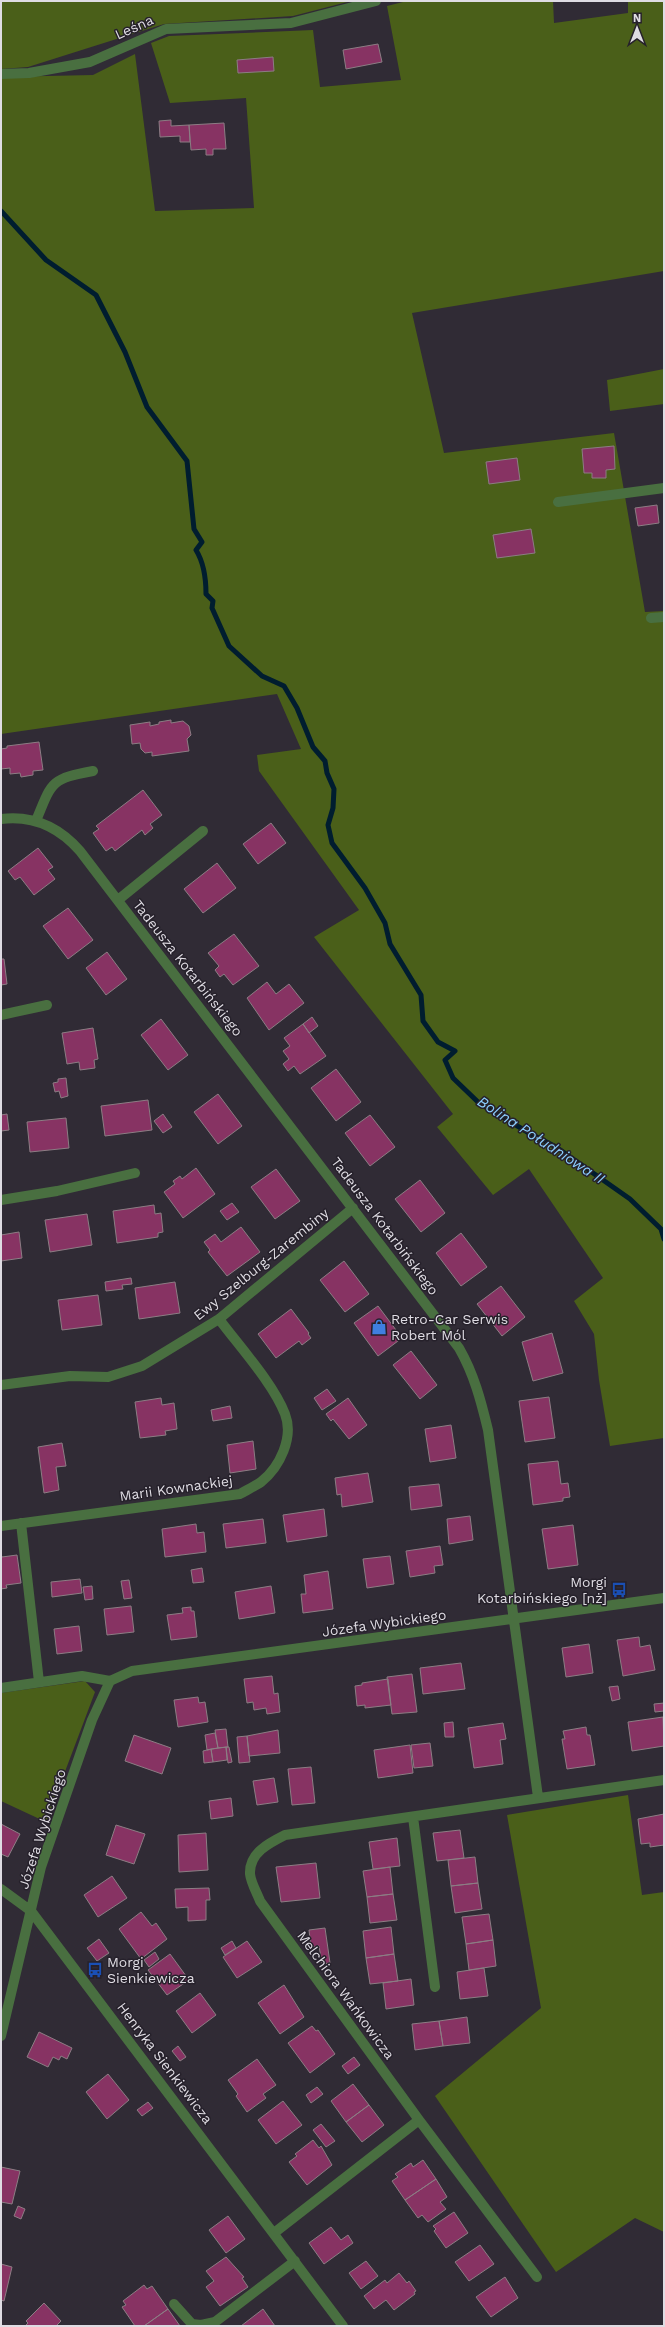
<svg xmlns="http://www.w3.org/2000/svg" width="665" height="2327" font-family="'Work Sans',sans-serif">
<style>
.green{fill:#4a5f19}
.lines{fill:none;stroke-linecap:round;stroke-linejoin:round}
.stream{stroke:#001d2f;stroke-width:5}
.building{fill:#873363;stroke:#8c7d84}
.minor{stroke:#496f40;stroke-width:10}
.labels{text-anchor:middle;stroke-width:3;stroke-linejoin:round;paint-order:stroke}
.street-label{font-size:14px;fill:#dfdce3;stroke:#26212b}
.poi-label{font-size:14px;fill:#dfdce3;stroke:#26212b;text-anchor:start}
.water-label{font-size:15px;font-style:italic;fill:#8bcefd;stroke:#26212b}
</style>
<rect width="100%" height="100%" fill="#302b35"/>
<path class="green" d="M1,1H351L293,16L164,24L28,67L1,69Z
M407,1H553L554,23L628,13V1H664V271L412,313L444,453L614,433L645,612L664,611V1438L610,1446L599,1380L594,1334L574,1301L603,1278L529,1169L493,1195L437,1127L453,1114L314,937L359,910L259,771L257,755L301,749L277,694L1,734V77L93,75L135,54L155,211L254,208L246,98L170,103L151,43L169,36L313,30L320,87L401,80L387,6Z
M664,369V404L610,411L607,380Z
M85,1681L95,1692L46,1822L1,1801V1693Z
M628,1795L642,1895L664,1892V2232L635,2218L556,2272L435,2096L541,2008L507,1815Z"/>
<g class="lines">
<path class="stream" d="M1,211L46,260L96,295L125,352L147,407L187,461L194,529L202,542L196,550C204,563 206,578 206,594L213,601L212,608L229,646L262,676L284,686L297,708L313,747L325,761L327,773L334,789L333,808L328,825L332,843L365,888L385,923L390,944L421,995L423,1021L438,1042L455,1051L445,1060L453,1078L479,1103L529,1133L556,1147L630,1199L661,1229L664,1239"/>
</g>
<path class="building" d="M378,44L382,62L346,69L343,50Z
M273,57L274,71L238,73L237,60Z
M171,120V126L189,125L190,142H180V136L160,137L159,121Z
M224,123L226,149H213V155H206V149L191,150L189,125Z
M614,446L615,469L606,470V478H592V473H584L582,449Z
M517,458L520,480L489,484L486,462Z
M657,505L659,523L638,526L635,508Z
M531,529L535,553L497,558L493,535Z
M171,720V723L183,721L189,726L191,735L187,739L189,751L152,756V752L145,753L141,749L140,743L132,744L130,725L150,722V726L159,724V722Z
M39,742L43,770L33,771V775L21,777L20,773L10,774V768L1,769V749L7,748V746Z
M143,790L162,815L150,824L153,828L145,835L142,830L115,851L112,847L106,851L93,833L99,829L96,826Z
M271,823L286,843L258,864L243,844Z
M38,848L53,867L48,870L55,879L34,895L20,877L15,880L8,871Z
M217,863L236,888L203,913L184,889Z
M68,908L93,940L68,959L43,926Z
M234,934L259,966L233,985L224,974L220,977L215,970L219,966L208,953Z
M107,952L127,979L106,995L86,968Z
M1,959H4L7,984L1,985Z
M267,982L276,994L289,984L304,1003L269,1030L247,998Z
M312,1017L318,1026L309,1033L303,1024Z
M161,1019L188,1055L168,1070L141,1035Z
M303,1024L326,1056L300,1074L294,1066L288,1071L283,1064L289,1059L283,1051L290,1046L284,1038Z
M93,1028L98,1059L94,1060L95,1068L80,1070L79,1062L67,1064L62,1033Z
M336,1069L361,1102L336,1121L311,1088Z
M66,1078L68,1096L61,1098L59,1091L55,1092L53,1083L58,1082V1079Z
M218,1094L242,1126L218,1144L194,1112Z
M148,1100L152,1130L105,1136L101,1106Z
M7,1114L9,1130L1,1131V1115Z
M163,1114L172,1127L163,1133L154,1121Z
M370,1115L395,1147L370,1166L345,1133Z
M66,1118L69,1148L30,1152L27,1122Z
M196,1168L215,1194L183,1218L164,1192L175,1184L173,1181L180,1176L182,1179Z
M276,1169L300,1201L275,1219L251,1187Z
M420,1180L445,1213L421,1232L395,1199Z
M232,1203L239,1212L227,1220L220,1211Z
M154,1205L155,1214L161,1213L163,1232L158,1233V1237L117,1243L113,1211Z
M87,1214L92,1245L50,1252L45,1220Z
M241,1227L260,1252L227,1276L208,1252L210,1250L204,1242L215,1234L221,1242Z
M19,1232L22,1258L1,1261V1235Z
M461,1233L487,1267L461,1286L436,1253Z
M344,1261L369,1294L345,1312L320,1280Z
M131,1278L132,1284L122,1285L123,1289L106,1291L105,1282Z
M175,1282L180,1313L139,1319L135,1288Z
M501,1286L525,1317L502,1336L477,1304Z
M98,1295L102,1325L62,1330L58,1300Z
M378,1306L402,1338L378,1356L354,1323Z
M291,1309L309,1333L308,1334L311,1338L302,1345L299,1341L276,1358L258,1334Z
M552,1333L563,1373L533,1381L522,1342Z
M411,1351L437,1385L420,1399L393,1365Z
M327,1389L336,1401L322,1410L314,1398Z
M549,1397L555,1438L525,1442L519,1401Z
M161,1398L162,1405L174,1403L177,1429L165,1431L166,1435L140,1438L135,1402Z
M348,1398L367,1425L349,1439L333,1419L331,1421L326,1414Z
M230,1406L232,1418L213,1421L211,1410Z
M451,1425L456,1458L430,1462L425,1429Z
M253,1441L256,1469L230,1473L227,1445Z
M62,1443L66,1466L56,1467L59,1490L44,1493L38,1447Z
M558,1461L561,1484L568,1483L570,1497L563,1498V1501L533,1505L528,1464Z
M368,1473L373,1502L342,1507L341,1494L337,1495L335,1478Z
M439,1484L442,1506L411,1510L409,1487Z
M324,1509L327,1536L287,1542L283,1515Z
M470,1516L473,1540L449,1544L447,1519Z
M263,1519L266,1543L226,1548L223,1524Z
M196,1524L197,1533L204,1532L206,1552L165,1557L162,1529Z
M573,1525L578,1565L548,1569L542,1529Z
M440,1546L443,1565L434,1566L435,1573L410,1577L406,1551Z
M1,1554L2,1557L17,1555L21,1583L6,1585L7,1588L1,1589Z
M390,1556L394,1584L367,1588L363,1559Z
M202,1568L204,1582L193,1583L191,1570Z
M328,1571L333,1609L303,1613L301,1594H306L304,1575Z
M80,1579L82,1593L52,1597L51,1582Z
M129,1580L132,1598L124,1599L121,1581Z
M92,1586L93,1599L85,1600L83,1587Z
M271,1586L275,1613L239,1619L235,1592Z
M131,1606L134,1632L107,1635L104,1609Z
M191,1607V1611H194L197,1637L171,1640L167,1615L183,1613L182,1608Z
M79,1626L82,1651L57,1654L54,1629Z
M639,1637L640,1647L650,1645L655,1670L623,1676L617,1640Z
M589,1644L593,1673L566,1677L562,1648Z
M461,1663L465,1689L423,1694L420,1668Z
M412,1674L417,1712L392,1714L387,1677Z
M272,1676L274,1694L278,1693L280,1712L267,1714L266,1708L254,1710L253,1702L247,1703L244,1679Z
M388,1679L391,1705L365,1708V1705L357,1706L355,1686L362,1685V1683Z
M618,1686L620,1699L612,1701L609,1687Z
M198,1697L199,1703L205,1702L208,1722L178,1727L174,1700Z
M664,1703V1711L655,1712L654,1704Z
M663,1717L664,1746L632,1751L628,1722Z
M453,1722L454,1737H445L444,1723Z
M503,1723L506,1739L500,1740L503,1764L474,1768L468,1728Z
M586,1727L587,1735H590L595,1765L567,1769L562,1739H565L563,1731Z
M226,1729L228,1747L218,1748L215,1730Z
M278,1730L280,1753L249,1756L247,1736Z
M215,1733L218,1748L207,1750L205,1735Z
M134,1735L171,1748L162,1774L125,1761Z
M247,1736L250,1762L239,1763L237,1737Z
M430,1743L433,1766L414,1768L411,1745Z
M410,1745L413,1773L378,1778L374,1750Z
M226,1747L227,1760L213,1762L211,1749Z
M226,1747H229L232,1762L228,1763Z
M211,1749L213,1762L204,1763L203,1751Z
M311,1767L315,1803L292,1805L288,1769Z
M274,1778L278,1802L257,1805L253,1781Z
M231,1798L233,1816L211,1819L209,1801Z
M664,1814V1845L650,1847V1843L641,1844L638,1819Z
M1,1824L20,1834L8,1857L1,1854Z
M116,1825L145,1834L134,1864L106,1855Z
M460,1830L464,1858L437,1861L433,1833Z
M206,1833L208,1870L179,1872L178,1835Z
M397,1838L400,1866L373,1869L369,1842Z
M475,1857L478,1883L451,1886L448,1860Z
M316,1863L320,1898L281,1902L276,1867Z
M390,1867L393,1894L367,1897L363,1871Z
M112,1876L127,1898L98,1917L84,1895Z
M478,1883L482,1909L455,1913L451,1886Z
M209,1888L210,1900H206V1920L188,1921V1907L176,1908L175,1889Z
M393,1894L397,1920L370,1923L367,1897Z
M141,1912L152,1926L156,1923L167,1939L141,1959L119,1929Z
M489,1914L493,1940L466,1944L462,1917Z
M391,1927L394,1954L366,1958L363,1931Z
M325,1928L330,1963L322,1964L319,1946L311,1947L309,1930Z
M99,1939L109,1953L97,1961L87,1948Z
M493,1940L496,1966L469,1970L466,1944Z
M232,1941L236,1948L225,1955L221,1948Z
M247,1941L262,1962L237,1978L223,1957Z
M155,1952L159,1959L149,1967L144,1960Z
M170,1954L189,1980L167,1995L148,1970Z
M394,1954L398,1981L370,1984L366,1958Z
M484,1968L488,1996L460,1999L457,1972Z
M411,1979L414,2005L386,2009L383,1983Z
M284,1985L304,2017L280,2034L258,2003Z
M200,1993L216,2015L192,2033L176,2011Z
M467,2017L470,2043L443,2046L439,2021Z
M439,2021L443,2046L415,2050L412,2024Z
M312,2026L316,2031L318,2030L335,2054L310,2073L288,2043Z
M39,2032L72,2048L67,2059L61,2056L59,2060L53,2057L48,2067L27,2057Z
M178,2046L186,2057L180,2061L172,2051Z
M354,2057L360,2065L348,2074L342,2066Z
M257,2059L276,2085L263,2094L266,2098L247,2112L236,2096L238,2094L228,2080Z
M108,2074L129,2100L107,2119L86,2092Z
M353,2084L369,2105L346,2122L331,2101Z
M317,2087L323,2094L311,2103L306,2095Z
M283,2101L302,2125L276,2144L258,2120Z
M148,2102L153,2108L142,2116L137,2110Z
M369,2105L384,2125L362,2142L346,2122Z
M321,2124L335,2141L326,2147L313,2130Z
M313,2140L319,2148L321,2146L332,2165L307,2185L289,2162L297,2156L295,2154Z
M423,2160L436,2179L405,2200L392,2181L398,2177L395,2174L411,2163L413,2167Z
M1,2167L20,2171L12,2204L1,2202Z
M436,2179L447,2197L440,2202L446,2209L428,2222L422,2215L418,2218L405,2200Z
M18,2206L25,2209L21,2219L14,2216Z
M454,2212L468,2233L446,2248L434,2231L436,2229L433,2226Z
M228,2216L245,2239L226,2253L209,2230Z
M331,2227L341,2240L348,2235L353,2243L324,2264L309,2243Z
M480,2245L494,2264L469,2281L455,2262Z
M226,2257L244,2277L242,2278L248,2287L220,2306L206,2287L214,2281L206,2271Z
M366,2261L378,2276L361,2289L349,2273Z
M1,2264L12,2267L4,2301L1,2300Z
M399,2273L407,2283L409,2281L416,2291L414,2292L415,2294L394,2310L386,2300L374,2309L364,2296L385,2280L387,2283Z
M505,2277L518,2298L491,2317L476,2297Z
M144,2285L147,2289L152,2286L168,2309L144,2326H135L122,2307L126,2305L123,2301Z
M44,2303L61,2321L56,2326H25L28,2323L26,2321Z
M168,2309L180,2326H144Z
M263,2309L275,2326H241Z"/>
<g class="lines">
<path class="minor" d="M1,74L29,73L90,62L166,29L291,23L376,1
M558,502L664,488
M651,618L664,617
M1,819C33,815 59,827 80,851L459,1348C474,1374 481,1401 488,1430L538,1797
M36,821C52,781 51,779 93,771
M118,900L203,831
M1,1015L47,1005
M1,1200L57,1191L135,1173
M1,1385L70,1376L108,1377L142,1366L219,1319L353,1208
M21,1523L39,1682
M1,1526L240,1494C247,1490 255,1486 261,1482C280,1467 294,1437 285,1414C273,1383 239,1346 219,1319
M1,1688L82,1676L110,1681
M413,1817L435,1987
M1,1889L31,1911L343,2326
M1,2036L41,1867L92,1720L110,1681L132,1671L664,1598
M274,2233L419,2120
M537,2277L419,2120L260,1901C257,1893 251,1883 250,1874C249,1853 269,1843 285,1835L664,1780
M174,2304L192,2324L201,2325L215,2322L295,2261"/>
</g>
<defs>
<symbol id="shop-bare" viewBox="-9 -9 18 18"><path d="M-5-2.5h2.3a2.7 3.5 0 0 1 5.4 0H5L5.5 6h-11ZM-1.5-2.5h3a1.5 2.3 0 0 0-3 0Z" fill="#3f7fe0" stroke="#26212b" stroke-width="2.5" paint-order="stroke"/></symbol>
<symbol id="bus-bare" viewBox="-9 -9 18 18"><path d="M-5-6H5V4H4V6H2V4H-2V6H-4V4H-5ZM-3.5-4V0h7V-4ZM-3.5 1.2v1.5H-2V1.2ZM2 1.2v1.5H3.5V1.2Z" fill="#1a4fb4" stroke="#26212b" stroke-width="2.5" paint-order="stroke"/></symbol>
</defs>
<g fill-rule="evenodd">
<use href="#shop-bare" x="368" y="1316" width="22" height="22"/>
<use href="#bus-bare" x="608" y="1579" width="22" height="22"/>
<use href="#bus-bare" x="84" y="1959" width="22" height="22"/>
</g>
<g class="labels">
<g class="street-label">
<text transform="translate(134 27) rotate(-24)" y="5">Leśna</text>
<text transform="translate(188 968) rotate(52)" y="5">Tadeusza Kotarbińskiego</text>
<text transform="translate(385 1226) rotate(53)" y="5">Tadeusza Kotarbińskiego</text>
<text transform="translate(261 1264) rotate(-39)" y="5">Ewy Szelburg-Zarembiny</text>
<text transform="translate(176 1488) rotate(-8)" y="5">Marii Kownackiej</text>
<text transform="translate(384 1623) rotate(-8)" y="5">Józefa Wybickiego</text>
<text transform="translate(42 1829) rotate(-72)" y="5">Józefa Wybickiego</text>
<text transform="translate(346 1995) rotate(54)" y="5">Melchiora Wańkowicza</text>
<text transform="translate(165 2063) rotate(53)" y="5">Henryka Sienkiewicza</text>
</g>
<g class="poi-label">
<text x="391" y="1324">Retro-Car Serwis<tspan x="391" dy="16">Robert Mól</tspan></text>
<text x="607" y="1587" text-anchor="end">Morgi<tspan x="607" dy="16">Kotarbińskiego [nż]</tspan></text>
<text x="107" y="1967">Morgi<tspan x="107" dy="16">Sienkiewicza</tspan></text>
</g>
<g class="water-label">
<text transform="translate(541 1140) rotate(33)" y="5">Bolina Południowa II</text>
</g>
</g>
<rect width="665" height="2327" fill="none" stroke="#dfdce3" stroke-width="4"/>
<g transform="translate(637 28)" stroke="#26212b" stroke-width="3" paint-order="stroke">
<path d="M0-3L7 15L0 10L-7 15Z" fill="#dfdce3"/>
<text y="-6" font-size="11" font-weight="bold" text-anchor="middle" fill="#dfdce3">N</text>
</g>
</svg>
